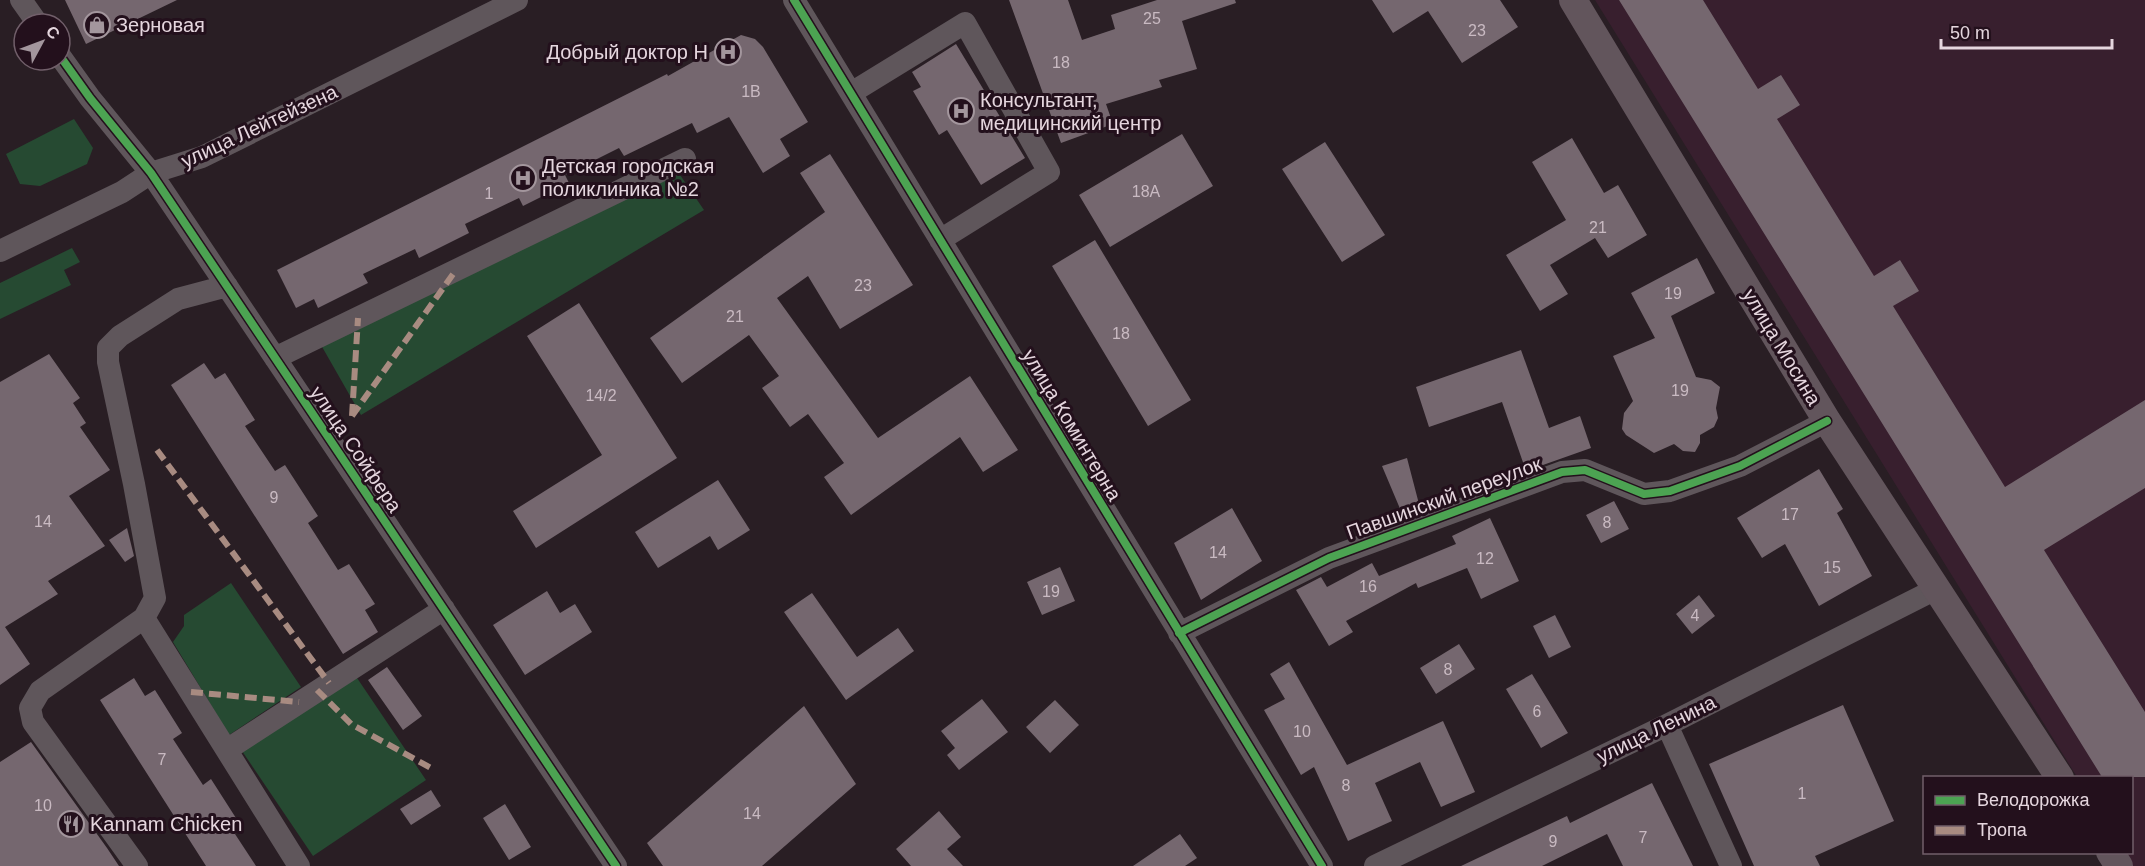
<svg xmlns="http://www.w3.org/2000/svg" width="2145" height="866" font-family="Arial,sans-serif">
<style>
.built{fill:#381f2e}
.green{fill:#264a32}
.building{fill:#75676f}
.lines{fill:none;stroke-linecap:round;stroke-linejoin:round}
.minor{stroke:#5f565b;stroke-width:22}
.major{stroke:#62555c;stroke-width:28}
.tram{stroke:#5e555a;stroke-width:1.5}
.quiet{stroke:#a88b81;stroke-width:6;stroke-dasharray:12 6;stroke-linecap:butt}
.cycleway-casing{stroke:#23101c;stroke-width:11}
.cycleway{stroke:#4ca352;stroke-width:8}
.labels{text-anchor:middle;stroke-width:6;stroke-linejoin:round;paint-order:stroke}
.number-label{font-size:16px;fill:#c9bac2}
.poi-label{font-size:20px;fill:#e5d6de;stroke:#23101c;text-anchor:start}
.street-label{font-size:20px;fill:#e5d6de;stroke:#23101c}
</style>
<rect width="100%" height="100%" fill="#291e24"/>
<path class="built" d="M1595,0H2145V866H2132L2124,853L2132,852V778L2077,777Z"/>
<path class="green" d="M74,119L93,148L87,164L40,186L20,184L6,154Z
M676,169L704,210L361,415L321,345Z
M72,248L80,262L64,270L71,285L0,319V283Z
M231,583L301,687L229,735L173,642L184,626V615Z
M353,672L426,780L313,856L240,748Z"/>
<path class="building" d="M65,0H177L86,44Z
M1009,0H1068L1082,40L1115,29L1111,15L1157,0H1235L1236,3L1182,21L1197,69L1159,80L1162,87L1106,104L1113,124L1061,143Z
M1372,0H1500L1518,27L1462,63L1428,11L1393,33Z
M1619,0H1703L1758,89L1781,75L1800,105L1777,119L1874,276L1900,260L1919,291L1893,306L2005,487L2145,400V488L2044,550L2145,712V777H2102Z
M741,35L755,39L763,47L808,122L780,139L790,156L763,173L729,117L697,133L692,123L624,156L619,148L565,175L569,183L523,206L519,198L465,224L469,233L419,258L415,249L363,274L368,283L318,308L314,299L296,308L277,270L667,74L668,76Z
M956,44L1025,158L981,185L947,130L939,135L913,91L921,87L912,72Z
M1182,134L1213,186L1110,247L1079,195Z
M1572,138L1604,193L1618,185L1647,235L1608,258L1595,238L1550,265L1568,294L1540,311L1506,255L1566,220L1532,162Z
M1325,142L1385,235L1342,262L1282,169Z
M830,154L913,285L840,329L808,276L777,298L878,438L970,376L1018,450L983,472L960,437L851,515L824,477L844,463L808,414L790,427L762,388L779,376L749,335L682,383L650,338L825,212L800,173Z
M1095,240L1191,400L1148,426L1052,266Z
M1697,258L1715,293L1671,316L1696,377L1711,380L1720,387L1716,408L1718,418L1714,427L1700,435V443L1695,452L1683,451L1674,444L1654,453L1626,435L1622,429L1624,413L1633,401L1613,356L1655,338L1631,293Z
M579,303L677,458L536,548L513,511L602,455L527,336Z
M1521,350L1549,428L1580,416L1591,448L1526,471L1502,402L1429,427L1416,387Z
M49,354L80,398L73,403L86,423L80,427L110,470L69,496L105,546L48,581L58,594L5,627L30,664L0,685V382Z
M204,363L215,379L225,373L255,420L245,426L275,471L285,465L318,516L308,523L338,570L349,564L375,604L365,610L378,632L343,654L171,385Z
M1407,458L1419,504L1401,511L1382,466Z
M1819,469L1843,509L1837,513L1872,576L1819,606L1785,544L1762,558L1737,518Z
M718,480L750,530L718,550L710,536L658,568L635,532Z
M1614,501L1629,529L1601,543L1586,515Z
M1232,508L1262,561L1201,600L1174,543Z
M1490,518L1519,581L1481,599L1467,568L1418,588L1416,583L1346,621L1353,632L1329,646L1296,590L1321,577L1327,587L1372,563L1379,576L1456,544L1452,536Z
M127,528L134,556L125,562L109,540Z
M1060,567L1075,601L1042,615L1027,582Z
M547,591L560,613L575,604L592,632L525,675L493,625Z
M812,593L857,657L898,628L914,651L846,700L784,612Z
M1699,595L1715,616L1692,634L1676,614Z
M1555,615L1571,647L1549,658L1533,626Z
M1459,644L1475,669L1436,694L1420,668Z
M1289,662L1347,765L1443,721L1475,792L1441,807L1420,762L1375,783L1392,821L1348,841L1314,767L1301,775L1264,710L1285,699L1270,674Z
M387,667L422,716L403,730L368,680Z
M1532,674L1568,733L1541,748L1506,689Z
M134,678L145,696L155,690L182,733L173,739L203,785L211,779L243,829L235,834L256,866H206L100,700Z
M982,699L1008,732L959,770L947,755L955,748L941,731Z
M1055,700L1079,725L1050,753L1026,727Z
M1843,705L1894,821L1815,856L1820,866H1754L1709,764Z
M804,706L856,784L762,866H663L647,843Z
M31,742L107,848L119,866H0V762Z
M1652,783L1693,866H1623L1607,834L1542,866H1461L1567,816L1570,823Z
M431,790L441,806L411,825L400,809Z
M505,804L531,847L509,860L483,818Z
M939,811L961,837L947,849L963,866H911L896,849Z
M1180,834L1197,858L1185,866H1133Z"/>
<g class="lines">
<path class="minor" d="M21,0L38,24
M794,0L1322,866
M60,56L90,98L151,173L616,866
M851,93L965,23L1049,172L940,240
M0,251L122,192L151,173L202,157L517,0
M275,358L685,159
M144,618L299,866
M1179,633L1329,558L1562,472L1585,470L1644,494L1670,491L1740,466L1827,421
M1667,725L1731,866
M228,749L444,609
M137,866L33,722L30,708L40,691L144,618L155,598L134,484L108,362V348L120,336L178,299L227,286
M1375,866L1667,725L1936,589"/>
<path class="major" d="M1573,0L1827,421L2060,778
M2110,852L2119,866"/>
<path class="tram" d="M789,0L1317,866
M800,0L1329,866"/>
<path class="quiet" d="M352,416L456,270
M352,416L358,318
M157,450L329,683
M317,690L351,724L431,768
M191,692L299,702"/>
<defs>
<path id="cycleway" d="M794,0L1322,866
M60,56L90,98L151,173L616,866
M1179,633L1329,558L1562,472L1585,470L1644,494L1670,491L1740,466L1827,421"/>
</defs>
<use href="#cycleway" class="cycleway-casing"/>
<use href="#cycleway" class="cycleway"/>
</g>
<defs>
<symbol id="shop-ring" viewBox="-11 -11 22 22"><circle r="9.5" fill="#23101c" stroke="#a3969d" stroke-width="1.5"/><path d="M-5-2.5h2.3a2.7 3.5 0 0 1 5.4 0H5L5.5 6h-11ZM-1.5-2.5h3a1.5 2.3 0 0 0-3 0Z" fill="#a3969d"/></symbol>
<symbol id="hospital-ring" viewBox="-11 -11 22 22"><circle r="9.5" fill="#23101c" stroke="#a3969d" stroke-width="1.5"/><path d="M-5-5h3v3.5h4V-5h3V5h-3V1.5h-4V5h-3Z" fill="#a3969d"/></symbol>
<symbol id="restaurant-ring" viewBox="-11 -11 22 22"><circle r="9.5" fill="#23101c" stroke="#a3969d" stroke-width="1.5"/><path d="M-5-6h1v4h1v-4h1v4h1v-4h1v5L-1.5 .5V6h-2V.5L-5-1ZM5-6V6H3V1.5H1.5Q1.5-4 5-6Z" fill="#a3969d"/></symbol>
</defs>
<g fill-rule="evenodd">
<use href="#shop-ring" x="82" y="10" width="30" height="30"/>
<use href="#hospital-ring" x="713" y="37" width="30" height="30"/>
<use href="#hospital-ring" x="946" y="96" width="30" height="30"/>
<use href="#hospital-ring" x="508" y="163" width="30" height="30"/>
<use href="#restaurant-ring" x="56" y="809" width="30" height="30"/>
</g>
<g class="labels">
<g class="number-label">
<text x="1152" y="24">25</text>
<text x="1477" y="36">23</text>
<text x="1061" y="68">18</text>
<text x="751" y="97">1В</text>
<text x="1146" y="197">18А</text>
<text x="489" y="199">1</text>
<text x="1598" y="233">21</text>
<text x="863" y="291">23</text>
<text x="1673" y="299">19</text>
<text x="735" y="322">21</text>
<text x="1121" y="339">18</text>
<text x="1680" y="396">19</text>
<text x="601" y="401">14/2</text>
<text x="274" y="503">9</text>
<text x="1790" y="520">17</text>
<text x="43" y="527">14</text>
<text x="1607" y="528">8</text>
<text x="1218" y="558">14</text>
<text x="1485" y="564">12</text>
<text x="1832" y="573">15</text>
<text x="1368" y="592">16</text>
<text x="1051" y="597">19</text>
<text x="1695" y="621">4</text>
<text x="1448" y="675">8</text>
<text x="1537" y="717">6</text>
<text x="1302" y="737">10</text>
<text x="162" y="765">7</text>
<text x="1346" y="791">8</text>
<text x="1802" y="799">1</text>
<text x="43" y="811">10</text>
<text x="752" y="819">14</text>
<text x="1643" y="843">7</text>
<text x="1553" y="847">9</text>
</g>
<g class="poi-label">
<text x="116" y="32">Зерновая</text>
<text x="708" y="59" text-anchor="end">Добрый доктор Н</text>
<text x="980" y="107">Консультант,<tspan x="980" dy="23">медицинский центр</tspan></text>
<text x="542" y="173">Детская городская<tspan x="542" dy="23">поликлиника №2</tspan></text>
<text x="90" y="831">Kannam Chicken</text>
</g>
<g class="street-label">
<text transform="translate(259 126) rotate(-25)" y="7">улица Лейтейзена</text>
<text transform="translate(1782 347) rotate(59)" y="7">улица Мосина</text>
<text transform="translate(1072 425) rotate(59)" y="7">улица Коминтерна</text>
<text transform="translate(356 449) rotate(56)" y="7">улица Сойфера</text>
<text transform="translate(1444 498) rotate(-20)" y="7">Павшинский переулок</text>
<text transform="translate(1656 729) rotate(-26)" y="7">улица Ленина</text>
</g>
</g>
<rect x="1923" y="776" width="210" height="78" fill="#23101c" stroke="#715f6a" stroke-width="1.5"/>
<rect x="1935" y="796" width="30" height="9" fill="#4ca352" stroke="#715f6a" stroke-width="1.5"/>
<text x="1977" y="806" font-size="18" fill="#e5d6de">Велодорожка</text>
<rect x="1935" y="826" width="30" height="9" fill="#a88b81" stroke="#715f6a" stroke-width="1.5"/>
<text x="1977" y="836" font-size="18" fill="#e5d6de">Тропа</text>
<g transform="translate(42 42) rotate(49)"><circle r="28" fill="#23101c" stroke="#715f6a" stroke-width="1.5"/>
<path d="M0-4.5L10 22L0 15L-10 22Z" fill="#a3969d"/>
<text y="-9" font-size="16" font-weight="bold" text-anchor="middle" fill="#e5d6de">С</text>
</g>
<path d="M1941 39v9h171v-9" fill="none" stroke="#e5d6de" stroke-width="3"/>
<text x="1950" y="39" font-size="18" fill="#e5d6de" stroke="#23101c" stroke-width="4.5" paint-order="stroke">50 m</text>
</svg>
